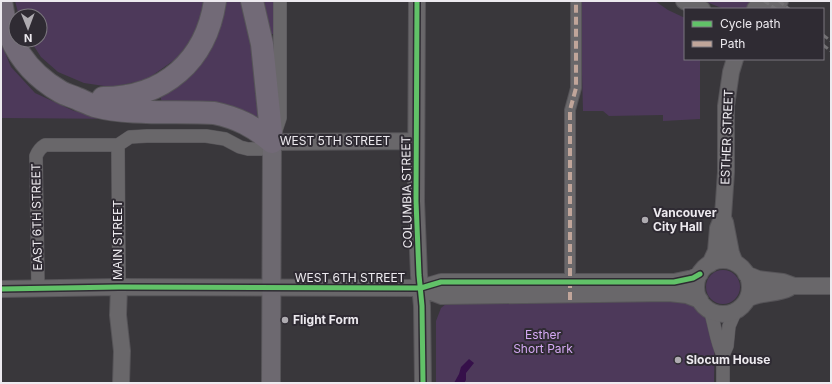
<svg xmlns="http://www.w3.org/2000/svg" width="832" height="384" font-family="Inter,sans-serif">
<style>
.green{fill:#4d395a}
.water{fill:#36104a}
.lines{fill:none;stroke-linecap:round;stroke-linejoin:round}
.pedestrian-casing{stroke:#565458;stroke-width:12}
.minor-casing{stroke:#565458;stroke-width:14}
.tertiary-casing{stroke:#565458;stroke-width:18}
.secondary-casing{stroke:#565458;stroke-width:20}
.motorway-casing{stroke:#565458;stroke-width:24}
.pedestrian{stroke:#69676a;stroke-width:10}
.minor{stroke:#69676a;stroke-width:13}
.tertiary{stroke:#69676a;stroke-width:16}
.secondary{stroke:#6d6970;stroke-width:18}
.motorway{stroke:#726a77;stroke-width:22}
.rail{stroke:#727073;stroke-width:3;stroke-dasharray:6 3;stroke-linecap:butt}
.quiet{stroke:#c0a59a;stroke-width:4;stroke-dasharray:8 4;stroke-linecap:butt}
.cycleway-casing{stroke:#2f2b33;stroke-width:8}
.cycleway{stroke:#61c268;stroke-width:5}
.poi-dot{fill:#aeabb0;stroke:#2f2b33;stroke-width:1.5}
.labels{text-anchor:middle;stroke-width:4;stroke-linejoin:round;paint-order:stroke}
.street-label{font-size:12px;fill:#edeaef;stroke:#2f2b33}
.poi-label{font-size:12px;font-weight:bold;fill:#edeaef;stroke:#2f2b33;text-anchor:start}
.park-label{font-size:12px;fill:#d5a9f4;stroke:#2f2b33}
</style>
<rect width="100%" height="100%" fill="#39373b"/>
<path class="green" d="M15,1H205L195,34L177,58L146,80L111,87L84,83L58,72L41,57L30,40H40V16H19Z
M224,1H245L264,123L162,103L160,95Z
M264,1H273L275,34H270Z
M580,1H655L668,10L685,18V59H700V119L663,121V115L609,116L603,111H583Z
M704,1H749L754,4L749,9H724Z
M1,43L11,67L35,93L74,111L129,119L1,118Z
M706 287a17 17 0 1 1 34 0a17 17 0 1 1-34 0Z
M679,299C690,302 702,307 707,317C717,335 714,364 714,383H436V321L441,308L446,304Z"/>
<path class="water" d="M469,359L474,363L466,373V380L464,383H454L459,374L461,367Z"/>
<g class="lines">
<defs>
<path id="pedestrian" d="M570,288V110L576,88V1"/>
<path id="minor" d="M118,145L130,137L147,136H206L225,139L240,147L248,149H264L272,142L280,118V1
M118,145L119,287
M38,288L36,156C38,151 40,148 45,145H118
M710,310C715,325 716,341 723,355
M723,383V355L727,346L729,326L736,310"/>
<path id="tertiary" d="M417,1L416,201L419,275L422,306L423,383
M684,1L702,9
M755,9L761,1
M774,9L780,1
M272,142L416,141
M725,222L731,253L735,263
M696 287a27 27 0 1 1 54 0a27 27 0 1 1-54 0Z
M710,264L716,251L718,228L723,216L726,172V106L731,72L735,59
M746,274L758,279L783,282L794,286H831
M119,287L118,315L122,351L121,383
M421,288L442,296L669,293L687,295L700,300
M1,289L119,287L421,288L441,282H674L693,278L700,274
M747,299C762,291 776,295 789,288"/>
<path id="secondary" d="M271,383L272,142"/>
<path id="motorway" d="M1,1C6,41 26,72 61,92C66,95 72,96 78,99C83,101 89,104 95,106C129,115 177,111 214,113C238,118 253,126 272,142
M252,1L262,44L272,142
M103,98C164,98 206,61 215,1"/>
</defs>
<use href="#pedestrian" class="pedestrian-casing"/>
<use href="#minor" class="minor-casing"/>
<use href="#tertiary" class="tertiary-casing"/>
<use href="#secondary" class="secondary-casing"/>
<use href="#motorway" class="motorway-casing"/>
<use href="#pedestrian" class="pedestrian"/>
<use href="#minor" class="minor"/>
<use href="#tertiary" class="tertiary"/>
<use href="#secondary" class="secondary"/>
<use href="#motorway" class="motorway"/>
<path class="rail" d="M764,1L776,9
M779,1L789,9
M823,35L831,41
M823,45L831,51"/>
<path class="quiet" d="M570,300V110L576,88V1"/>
<defs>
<path id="cycleway" d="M417,1L416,201L419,275L422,306L423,383
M1,289L119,287L421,288L441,282H674L693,278L700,274"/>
</defs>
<use href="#cycleway" class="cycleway-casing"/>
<use href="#cycleway" class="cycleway"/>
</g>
<g class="poi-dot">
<circle cx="645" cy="220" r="4"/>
<circle cx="285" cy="320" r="4"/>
<circle cx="678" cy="360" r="4"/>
</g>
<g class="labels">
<g class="street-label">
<text transform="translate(727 137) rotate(-88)" y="4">ESTHER STREET</text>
<text x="335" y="145">WEST 5TH STREET</text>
<text transform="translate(407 192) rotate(-91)" y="4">COLUMBIA STREET</text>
<text transform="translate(37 217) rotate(-91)" y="4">EAST 6TH STREET</text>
<text transform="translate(118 240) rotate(-90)" y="4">MAIN STREET</text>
<text x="350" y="282">WEST 6TH STREET</text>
</g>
<g class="poi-label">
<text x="653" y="217">Vancouver<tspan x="653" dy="14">City Hall</tspan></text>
<text x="293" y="324">Flight Form</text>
<text x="686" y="364">Slocum House</text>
</g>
<g class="park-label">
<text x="543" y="339">Esther<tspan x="543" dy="14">Short Park</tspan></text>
</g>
</g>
<rect width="832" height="384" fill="none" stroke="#edeaef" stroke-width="4"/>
<rect x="684" y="8" width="140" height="52" fill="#2f2b33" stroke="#7b777e"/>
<rect x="692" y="21" width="20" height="6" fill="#61c268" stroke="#7b777e"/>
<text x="720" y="28" font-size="12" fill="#edeaef">Cycle path</text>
<rect x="692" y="41" width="20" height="6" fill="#c0a59a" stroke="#7b777e"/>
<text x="720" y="48" font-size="12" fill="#edeaef">Path</text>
<g transform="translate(28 28) rotate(179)"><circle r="19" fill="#2f2b33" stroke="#7b777e"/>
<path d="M0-3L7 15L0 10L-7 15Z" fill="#aeabb0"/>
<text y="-6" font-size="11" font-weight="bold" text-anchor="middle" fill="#edeaef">N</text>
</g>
</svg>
